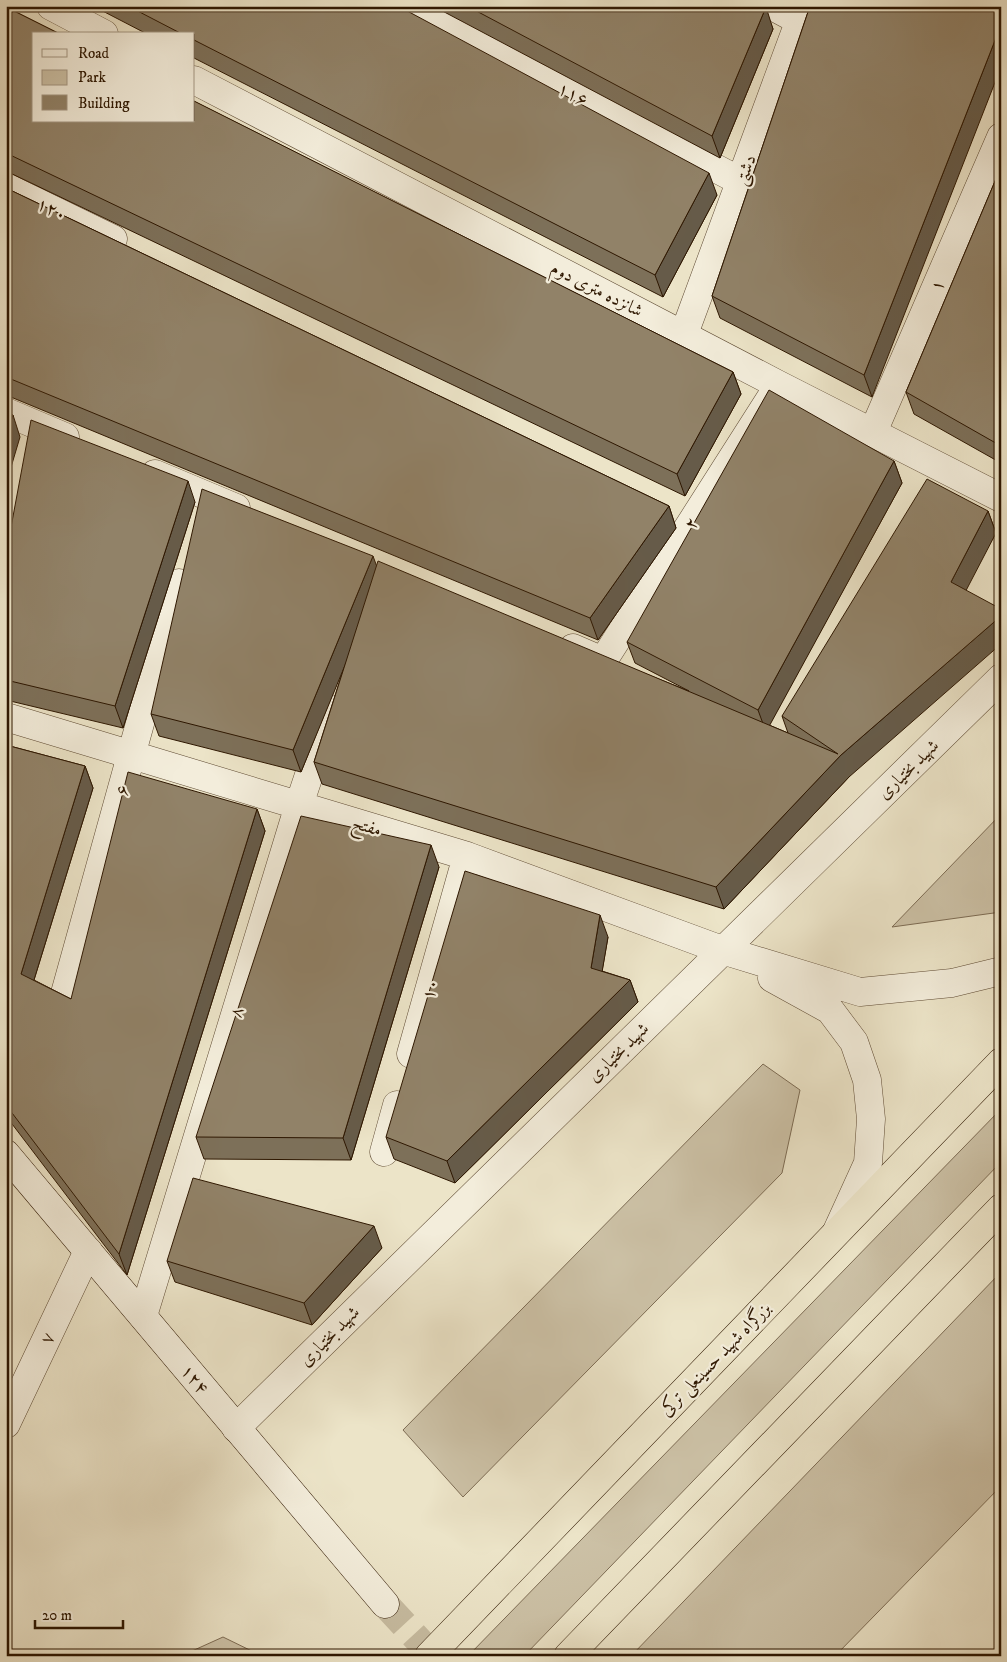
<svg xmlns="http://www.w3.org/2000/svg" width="1007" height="1662" font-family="'IM FELL DW Pica',Amiri,serif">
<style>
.green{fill:#ccc1a6;stroke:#7d6c54}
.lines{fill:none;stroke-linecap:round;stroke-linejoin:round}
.secondary-tunnel{stroke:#c6bba0;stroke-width:28;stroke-dasharray:28 14;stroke-linecap:butt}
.street-casing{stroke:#5e4a33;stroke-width:29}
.secondary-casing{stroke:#2e1701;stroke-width:29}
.highway-casing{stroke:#2e1701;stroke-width:29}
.street{stroke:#f3eddb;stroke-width:28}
.secondary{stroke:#f3eddb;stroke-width:28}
.highway{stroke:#ece4c8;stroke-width:28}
.wall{fill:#7d7059;stroke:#2e1701}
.shaded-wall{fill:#665b49;stroke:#2e1701}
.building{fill:#918268;stroke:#2e1701}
.labels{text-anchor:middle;stroke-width:4.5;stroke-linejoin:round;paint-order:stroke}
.street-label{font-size:18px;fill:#2e1701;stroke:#f3eddb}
</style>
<rect width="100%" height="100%" fill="#ece4c8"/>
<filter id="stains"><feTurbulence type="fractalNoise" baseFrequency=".004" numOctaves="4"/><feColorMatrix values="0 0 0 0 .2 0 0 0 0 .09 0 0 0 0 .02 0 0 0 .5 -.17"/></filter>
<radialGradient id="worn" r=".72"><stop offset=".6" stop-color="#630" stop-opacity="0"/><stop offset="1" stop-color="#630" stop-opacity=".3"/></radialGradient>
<path class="green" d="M1001,814V912L892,927Z
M763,1064L800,1090L782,1173L463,1497L403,1430Z
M1001,1109V1162L524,1656H468Z
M1001,1272V1486L835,1656H631Z
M223,1637L262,1656H181Z"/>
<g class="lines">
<path class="secondary-tunnel" d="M385,1604L433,1656"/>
<defs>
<path id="street" d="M51,6L104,34
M405,6L740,181
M772,6L800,21
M194,80L779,385L1001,498
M6,187L113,239
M684,334L805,6
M6,412L65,437
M873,432L1001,137
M155,474L236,508
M573,648L603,661L779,385
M6,717L467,856L722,950L860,992L952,983L1001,971
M772,978L830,1010L854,1042L867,1080L871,1119L868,1163L837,1231
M64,997L179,583
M411,1054L467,856
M384,1152L397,1105
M143,1316L299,805L331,709
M6,1424L88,1251
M236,1428L1001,678"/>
<path id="secondary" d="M6,1154L385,1604"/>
<path id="highway" d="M429,1656L1001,1062
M568,1656L1001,1208"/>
</defs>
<use href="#street" class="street-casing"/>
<use href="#secondary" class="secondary-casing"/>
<use href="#highway" class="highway-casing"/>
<use href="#street" class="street"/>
<use href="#secondary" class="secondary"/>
<use href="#highway" class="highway"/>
</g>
<path class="wall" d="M93,6H398L717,195L663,297L194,58V34H147Z
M433,6H764L773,29L720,158Z
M810,6L872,397L720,318L712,296Z
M6,7L733,372L741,394L685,496L6,171Z
M1001,167V463L914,414L906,392Z
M6,188L669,506L676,528L598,640L6,395Z
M894,461L902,483L769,725L788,733L782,716L988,511L996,533L849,777L724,909L322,784L314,762L346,661L301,772L159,736L151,714L376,567L689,691L635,663L627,642Z
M195,502L123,728L6,700V554Z
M6,745L85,766L93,788L34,980L71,999L257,809L265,831L127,1275L6,1116Z
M439,867L351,1160L204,1159L196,1137Z
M608,937L602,971L630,980L638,1002L455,1183L394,1159L386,1137Z
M382,1248L312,1325L175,1282L167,1261Z"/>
<path class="shaded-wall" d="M766,7L773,29L720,158L712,136Z
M1001,25V67L872,397L864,375Z
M709,173L717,195L663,297L655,275Z
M733,372L741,394L685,496L677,474Z
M13,415L20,437L6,484V436Z
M894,461L902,483L766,732L758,710Z
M188,481L195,502L123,728L115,706Z
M669,506L676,528L598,640L590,618Z
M988,511L996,533L959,604L951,582Z
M373,556L381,578L301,772L293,750Z
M1001,616V644L849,777L724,909L716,887L841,755Z
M85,766L93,788L29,996L21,974Z
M257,809L265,831L127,1275L119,1254Z
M431,845L439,867L351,1160L343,1138Z
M600,915L608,937L599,990L591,968Z
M630,980L638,1002L455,1183L447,1161Z
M374,1226L382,1248L312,1325L304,1303Z"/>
<path class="building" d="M128,6H398L709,173L655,275L194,40V34H182Z
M467,6H764L766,7L712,136Z
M810,6H1001V25L864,375L712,296Z
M6,7L60,34H34V121H194V101L733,372L677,474L6,153Z
M1001,167V446L906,392Z
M6,188L669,506L590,618L6,377Z
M769,390L894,461L758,710L627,642Z
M6,412L13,415L6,436Z
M31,420L188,481L115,706L6,680V554Z
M927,479L988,511L951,582L1001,609V616L841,755L716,887L314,762L378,561L838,754L782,716Z
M202,489L373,556L293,750L151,714Z
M6,745L85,766L21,974L71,999L128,772L257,809L119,1254L6,1105Z
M301,816L431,845L343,1138L196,1137Z
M465,871L600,915L591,968L630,980L447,1161L386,1137Z
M193,1178L374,1226L304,1303L167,1261Z"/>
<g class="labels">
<g class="street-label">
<text transform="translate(573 94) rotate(28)" y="6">۱۱۶</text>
<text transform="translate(745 170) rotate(-70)" y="6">دشتی</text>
<text transform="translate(52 209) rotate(26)" y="6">۱۲۰</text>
<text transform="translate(937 285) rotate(-67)" y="6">۱</text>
<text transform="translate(597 289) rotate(27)" y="6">شانزده متری دوم</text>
<text transform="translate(691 523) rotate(-58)" y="6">۲</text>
<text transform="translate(908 769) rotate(-44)" y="6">شهید بختیاری</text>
<text transform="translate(122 790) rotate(-74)" y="6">۶</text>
<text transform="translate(367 826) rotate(17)" y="6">مفتح</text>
<text transform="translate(430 989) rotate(-74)" y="6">۱۰</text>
<text transform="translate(236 1012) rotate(-73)" y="6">۸</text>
<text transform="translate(618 1052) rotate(-44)" y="6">شهید بختیاری</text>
<text transform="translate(329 1336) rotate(-45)" y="6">شهید بختیاری</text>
<text transform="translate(47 1338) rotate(-65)" y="6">۷</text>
<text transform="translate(715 1359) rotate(-46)" y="6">بزرگراه شهید حسینعلی ترکی</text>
<text transform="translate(195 1379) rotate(50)" y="6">۱۲۴</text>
</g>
</g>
<rect width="1007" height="1662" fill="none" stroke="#ece4c8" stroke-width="25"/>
<rect x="8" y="8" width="992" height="1647" fill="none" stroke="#2e1701" stroke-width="2.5"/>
<rect x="12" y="12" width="982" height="1637" fill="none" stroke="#2e1701"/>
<rect x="32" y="32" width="162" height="90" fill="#f3eddb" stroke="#a49784"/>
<rect x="42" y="49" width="25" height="8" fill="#f3eddb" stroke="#a49784"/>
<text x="78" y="58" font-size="15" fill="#2e1701">Road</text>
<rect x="42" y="70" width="25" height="15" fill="#ccc1a6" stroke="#a49784"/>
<text x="78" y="82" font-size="15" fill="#2e1701">Park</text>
<rect x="42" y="95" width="25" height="15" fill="#918268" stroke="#a49784"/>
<text x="78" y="108" font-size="15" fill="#2e1701">Building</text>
<path d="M35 1620v8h88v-8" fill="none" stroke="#2e1701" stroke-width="2.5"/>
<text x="42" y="1620" font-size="15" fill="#2e1701" stroke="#f3eddb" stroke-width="4" paint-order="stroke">20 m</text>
<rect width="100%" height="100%" filter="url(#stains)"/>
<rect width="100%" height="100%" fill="url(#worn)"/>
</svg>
